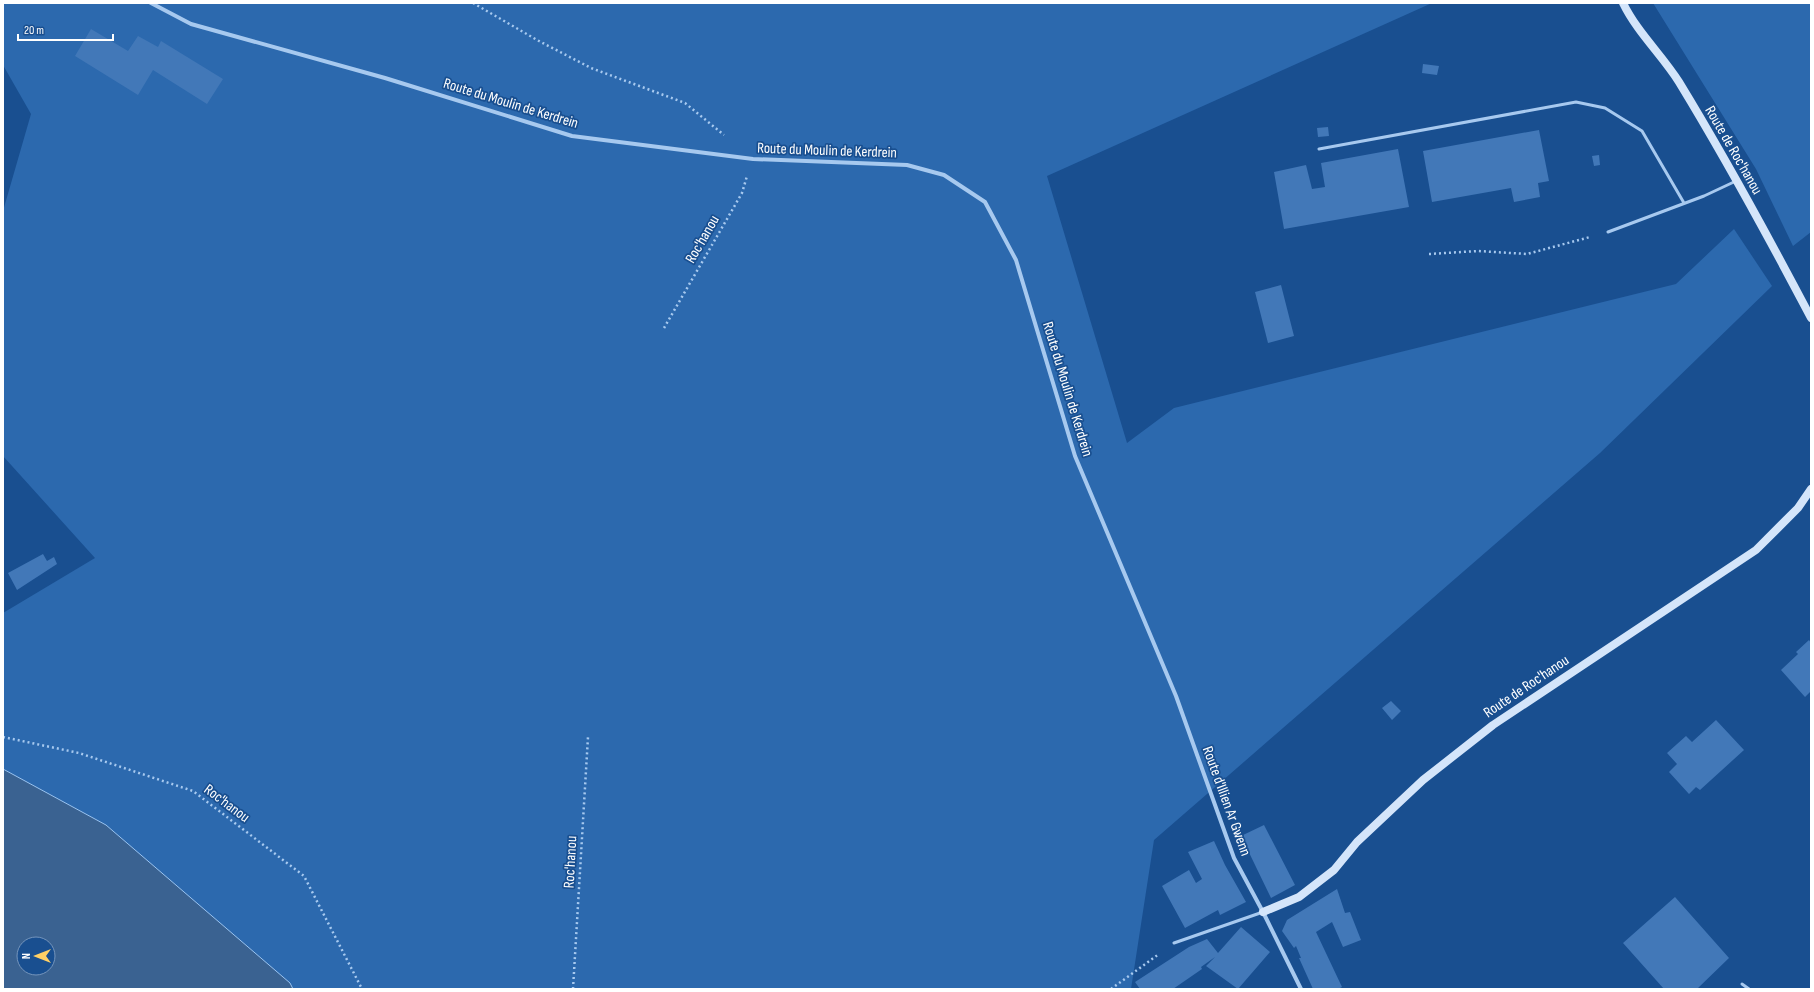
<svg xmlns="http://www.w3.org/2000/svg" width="1814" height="992" font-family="'Sofia Sans Condensed',sans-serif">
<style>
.green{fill:#2c69ae}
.water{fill:#3a6291;stroke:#9ac4f1;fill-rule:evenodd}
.building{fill:#4278b8}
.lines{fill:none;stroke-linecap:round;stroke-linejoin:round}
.path{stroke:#a7c9ef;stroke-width:2.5;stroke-dasharray:2 3;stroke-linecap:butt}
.lane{stroke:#a7c9ef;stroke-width:3}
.street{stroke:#a7c9ef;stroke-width:4}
.secondary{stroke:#d4e5fa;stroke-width:8}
.labels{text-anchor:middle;stroke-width:3.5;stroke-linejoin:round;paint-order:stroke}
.street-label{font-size:15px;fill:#fff;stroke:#194f90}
</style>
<rect width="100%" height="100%" fill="#194f90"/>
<path class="green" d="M3,3H1432L1047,176L1127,443L1174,408L1676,284L1734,229L1772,286L1600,453L1154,840L1131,989H293L106,825L3,769V613L95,558L3,456V211L31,114L3,65Z
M1653,3H1811V232L1793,246L1756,169Z"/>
<path class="water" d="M3,769L106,825L290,983L293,989H3ZM24,944H48V968H24Z"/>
<path class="building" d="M91,29L128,51L138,36L158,47L161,41L223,79L207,104L153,70L138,95L75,56Z
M1423,64L1439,66L1437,75L1422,73Z
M1328,127L1329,136L1318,137L1317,128Z
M1539,130L1549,181L1538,183L1540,197L1514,202L1511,188L1432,202L1423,151Z
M1398,149L1409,207L1284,229L1274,172L1306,165L1312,189L1325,187L1321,163Z
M1599,155L1600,165L1594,166L1592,156Z
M1281,285L1294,336L1268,343L1255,292Z
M43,554L47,561L54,557L57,564L17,590L8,573Z
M1809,640L1811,643V691L1805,697L1781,670L1798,654L1796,652Z
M1391,701L1401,711L1392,720L1382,708Z
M1716,720L1744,750L1700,790L1696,787L1689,794L1669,772L1677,764L1667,753L1686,736L1692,742Z
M1264,825L1295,885L1271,898L1241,836Z
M1214,841L1225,865L1246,902L1220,915L1218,910L1185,928L1162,886L1189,870L1196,883L1202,879L1188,852Z
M1337,889L1345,913L1350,912L1361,940L1343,947L1332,922L1316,932L1342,987L1338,989H1313L1299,958H1301L1296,946L1294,948L1282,931L1287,920Z
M1675,897L1729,958L1698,988L1699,989H1664L1623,943Z
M1241,927L1270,952L1238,989L1206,966L1215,957L1201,967L1202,969L1173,989H1140L1135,982L1189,947L1207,939L1218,953Z"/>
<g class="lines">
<path class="path" d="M473,3L537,40L591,68L685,103L724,135
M1429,254L1478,251L1527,254L1590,237
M664,328L742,193L747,176
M3,737L79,753L193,791L304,876L362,989
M573,989L588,737
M1111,989L1159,954"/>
<path class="lane" d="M1319,149L1576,102L1605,108L1642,131L1684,203
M1608,232L1704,196L1736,181
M1174,943L1263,912
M1742,984L1749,989"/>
<path class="street" d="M151,3L191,24L385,78L572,136L753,159L907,165L944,175L985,202L1016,260L1075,456L1176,696L1234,858L1263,912L1301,989"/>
<path class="secondary" d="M1623,3C1637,32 1662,55 1679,82C1726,159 1769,238 1811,318
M1263,912L1299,897L1334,870L1357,842L1423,780L1493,725L1756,550L1798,508L1811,489"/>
</g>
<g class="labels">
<g class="street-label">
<text transform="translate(511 103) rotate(17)" y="5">Route du Moulin de Kerdrein</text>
<text transform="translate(827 150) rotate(2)" y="5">Route du Moulin de Kerdrein</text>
<text transform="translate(1734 150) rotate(60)" y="5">Route de Roc'hanou</text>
<text transform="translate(702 239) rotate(-60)" y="5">Roc'hanou</text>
<text transform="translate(1068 389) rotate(73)" y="5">Route du Moulin de Kerdrein</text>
<text transform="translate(1526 686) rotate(-34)" y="5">Route de Roc'hanou</text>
<text transform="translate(1227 801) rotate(70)" y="5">Route d'Illien Ar Gwenn</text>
<text transform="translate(227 803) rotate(37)" y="5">Roc'hanou</text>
<text transform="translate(570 862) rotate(-87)" y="5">Roc'hanou</text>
</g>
</g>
<rect width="1814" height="992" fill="none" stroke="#ffffff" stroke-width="8"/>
<g transform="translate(36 956) rotate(270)"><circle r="19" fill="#194f90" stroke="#7595bc"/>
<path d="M0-3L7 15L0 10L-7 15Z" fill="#ffd065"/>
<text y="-6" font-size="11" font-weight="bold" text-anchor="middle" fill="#ffffff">N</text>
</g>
<path d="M18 34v6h95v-6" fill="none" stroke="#ffffff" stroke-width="2"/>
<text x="24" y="34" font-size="12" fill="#ffffff" stroke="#194f90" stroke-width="3" paint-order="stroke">20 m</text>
</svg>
